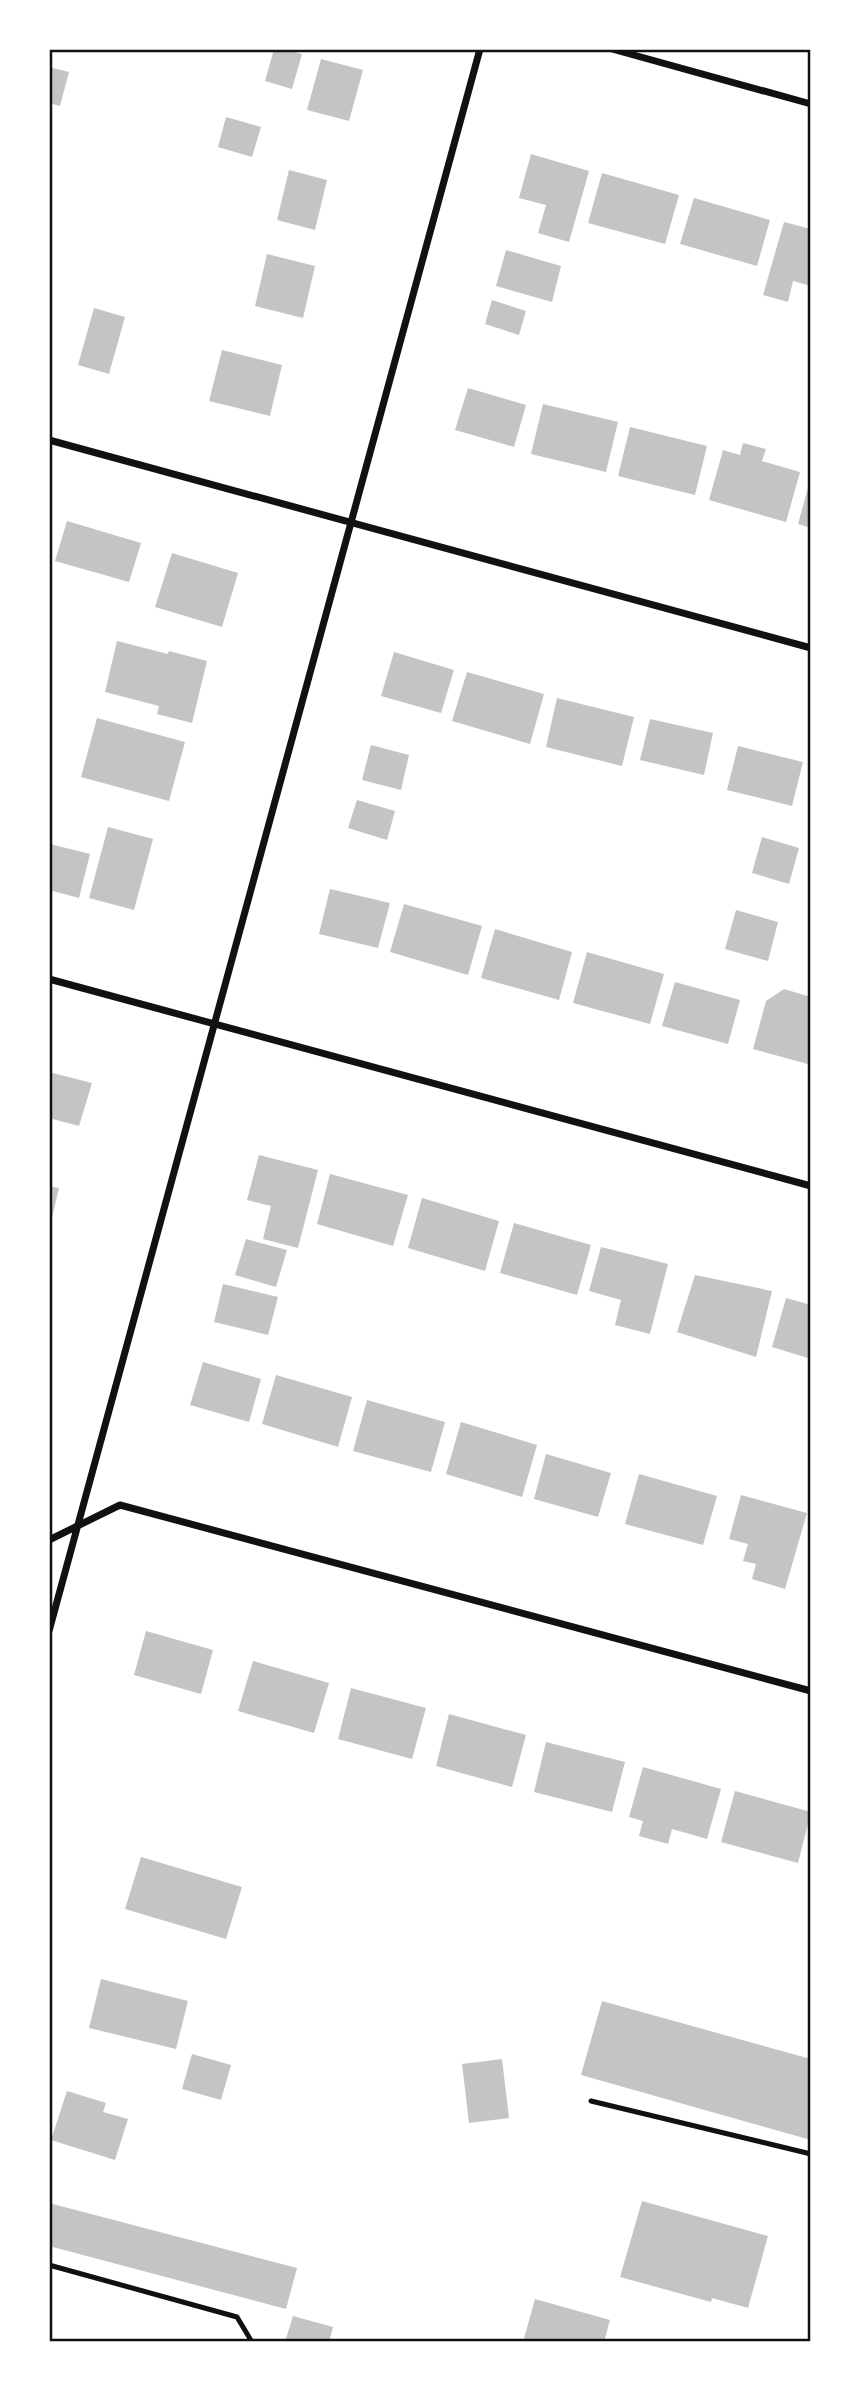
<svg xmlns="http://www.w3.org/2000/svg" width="860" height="2391" font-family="'Zilla Slab',serif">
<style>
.building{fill:#c4c4c4}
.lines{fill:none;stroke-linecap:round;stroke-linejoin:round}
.service{stroke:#111;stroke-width:5}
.minor{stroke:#111;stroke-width:7}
.neatline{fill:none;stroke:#111;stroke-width:2.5}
</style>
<rect width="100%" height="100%" fill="#fff"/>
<path class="building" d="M274,49H285L302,54L292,89L265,81Z
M321,59L363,70L349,121L307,110Z
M49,67L69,72L60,106L49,103Z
M226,117L261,127L252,157L218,147Z
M531,154L589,171L569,242L538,233L546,205L519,198Z
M289,170L327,180L315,230L277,220Z
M602,173L679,195L665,244L588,223Z
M694,198L770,220L757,266L680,244Z
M784,222L811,229V286L793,281L788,302L763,295Z
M506,250L561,266L552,302L496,286Z
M267,254L315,266L303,318L255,306Z
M492,300L526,311L519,335L485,324Z
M94,308L125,317L109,374L78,365Z
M222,350L282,365L270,416L209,401Z
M468,388L526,405L514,447L455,430Z
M543,404L618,422L606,472L531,454Z
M630,427L707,446L695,495L618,476Z
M743,443L766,449L762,461L800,472L786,522L709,500L723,450L740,455Z
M810,481H811V528L798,524Z
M67,521L141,543L129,582L55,561Z
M172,553L238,573L222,627L155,607Z
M117,641L168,654L169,651L207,661L192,723L157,714L159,706L105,692Z
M394,652L454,670L441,713L381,696Z
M467,672L544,694L530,744L452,721Z
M557,698L634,717L622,766L546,747Z
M97,718L185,742L169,801L81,777Z
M650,719L713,733L704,775L640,760Z
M371,745L409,755L401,790L362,780Z
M738,746L803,762L792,806L727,790Z
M357,800L395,811L387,840L348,828Z
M108,827L153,839L134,910L89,898Z
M762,837L799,848L789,884L752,873Z
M50,844L90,854L79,898L49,890Z
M330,889L390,903L378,948L319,934Z
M404,904L482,926L468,975L390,952Z
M736,910L778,922L768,961L725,949Z
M495,929L572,952L559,1000L481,978Z
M587,952L664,974L650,1024L573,1003Z
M675,982L740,1000L728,1044L662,1026Z
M784,989L811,997V1065L753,1049L766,1001Z
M49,1072L92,1083L79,1126L49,1118Z
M259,1155L318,1170L298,1248L263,1239L271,1206L247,1200Z
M330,1174L408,1195L393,1246L317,1224Z
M49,1186L59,1188L50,1226H49Z
M422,1198L499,1221L485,1271L408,1248Z
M514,1223L591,1245L577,1295L500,1273Z
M246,1239L287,1250L276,1287L235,1275Z
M601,1247L668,1264L650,1334L615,1325L621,1300L589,1291Z
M695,1275L772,1291L756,1357L677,1332Z
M223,1284L278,1297L268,1335L214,1322Z
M786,1298L811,1305V1359L772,1347Z
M203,1362L261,1379L249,1422L190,1405Z
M276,1375L352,1397L338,1447L262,1424Z
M367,1400L445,1422L431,1472L353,1451Z
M461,1422L537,1445L522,1497L446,1474Z
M546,1454L611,1473L598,1517L534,1499Z
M639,1474L717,1496L703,1545L625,1524Z
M741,1495L807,1513L785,1589L752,1579L756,1564L743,1561L748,1544L729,1539Z
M146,1631L213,1650L201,1694L134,1675Z
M253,1661L329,1683L314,1733L238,1711Z
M351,1688L426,1708L412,1759L338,1739Z
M449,1714L526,1735L512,1787L436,1766Z
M546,1742L625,1762L612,1812L534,1792Z
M643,1767L721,1789L707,1839L672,1829L668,1844L639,1836L643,1821L629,1817Z
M735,1791L811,1812L798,1863L721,1842Z
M141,1857L242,1887L226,1939L125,1909Z
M101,1979L188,2001L176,2049L89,2028Z
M602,2001L811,2059V2140L581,2075Z
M192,2054L231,2065L221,2100L182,2089Z
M502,2059L509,2118L469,2123L462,2064Z
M67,2091L106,2103L103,2112L128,2119L115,2160L51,2140Z
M642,2201L768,2236L748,2308L712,2298L711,2302L620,2277Z
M49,2203L297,2268L286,2309L49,2246Z
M535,2299L610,2320L604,2342H523Z
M293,2316L333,2327L329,2342H285Z"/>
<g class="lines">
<path class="service" d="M591,2101L811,2154
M49,2265L237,2317L252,2342"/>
<path class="minor" d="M612,49L811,104
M49,440L811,648
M49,979L811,1186
M49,1540L120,1505L811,1691
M49,1631L480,49"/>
</g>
<rect width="860" height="2391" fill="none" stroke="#ffffff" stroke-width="102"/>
<rect x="51" y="51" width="758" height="2289" class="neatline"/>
</svg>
